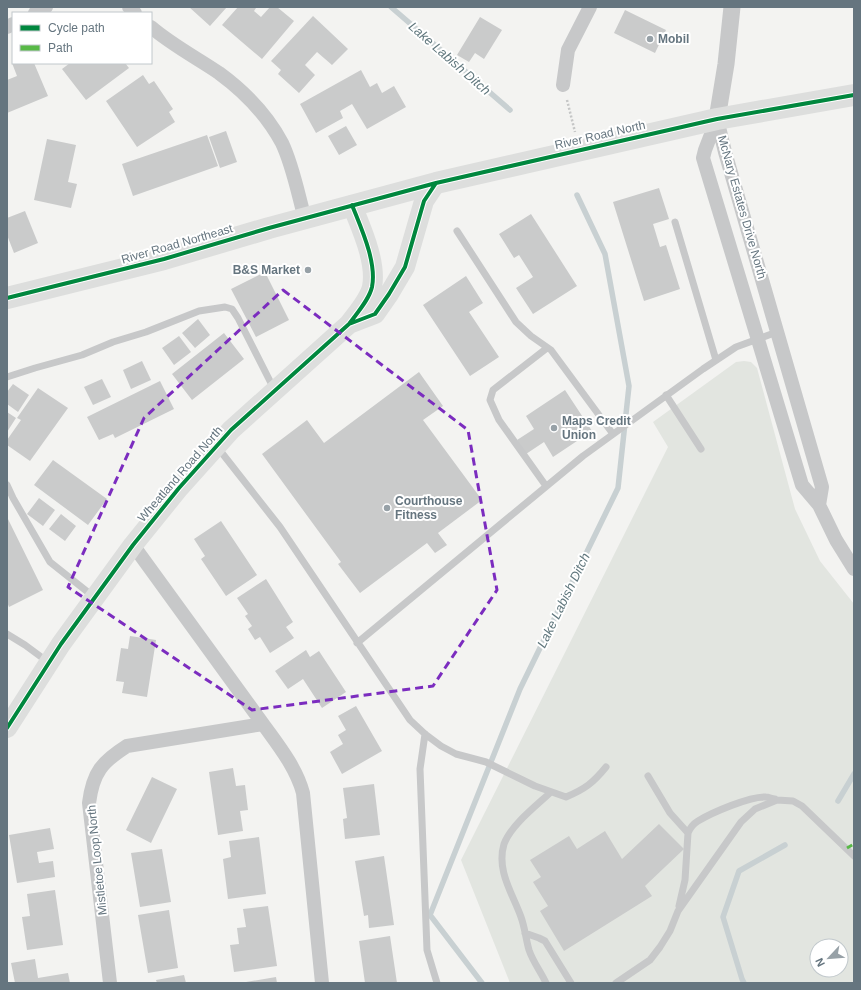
<svg xmlns="http://www.w3.org/2000/svg" width="861" height="990" font-family="Helvetica,sans-serif">
<style>
.green{fill:#e2e5e0;fill-rule:evenodd}
.lines{fill:none;stroke-linecap:round;stroke-linejoin:round}
.stream{stroke:#c8d0d2;stroke-width:5.5}
.building{fill:#cacbcb}
.path{stroke:#c5c6c6;stroke-width:2.5;stroke-dasharray:2 2;stroke-linecap:butt}
.service{stroke:#c7c8c9;stroke-width:7}
.minor{stroke:#c7c8c9;stroke-width:14}
.tertiary{stroke:#c7c8c9;stroke-width:17}
.secondary{stroke:#dddedd;stroke-width:20}
.primary{stroke:#dddedd;stroke-width:22}
.quiet{stroke:#58b947;stroke-width:3;stroke-dasharray:6 3;stroke-linecap:butt}
.cycleway-casing{stroke:#fff;stroke-width:6}
.cycleway{stroke:#00873e;stroke-width:4}
.marked{fill:none;stroke:#7b2cbf;stroke-width:3;stroke-dasharray:8 5;stroke-linejoin:round}
.poi-dot{fill:#97a1a7;stroke:#fff;stroke-width:1.5}
.labels{text-anchor:middle;stroke-width:4;stroke-linejoin:round;paint-order:stroke}
.poi-label{font-size:12px;font-weight:bold;fill:#65757f;stroke:#fff;text-anchor:start}
.street-label{font-size:12px;fill:#65757f;stroke:#fff}
.water-label{font-size:13px;font-style:italic;fill:#60777d;stroke:#fff}
</style>
<rect width="100%" height="100%" fill="#f3f3f1"/>
<path class="green" d="M744,361L751,362L757,368L795,509L820,561L854,604V983H510L461,860L668,447L653,422L736,362ZM817,946H841V970H817Z"/>
<g class="lines">
<path class="stream" d="M391,7L510,110
M838,801L854,774
M482,983L430,915L520,689L618,488L629,386L605,254L577,195
M744,983L742,979L723,917L739,871L785,845"/>
</g>
<path class="building" d="M189,7H227L210,26Z
M238,7H255L256,8L254,11L261,17L270,7H277L294,21L262,59L222,25Z
M625,10L666,30L655,53L614,33Z
M313,16L348,49L332,65L317,52L305,65L315,75L299,93L278,74L281,70L271,61Z
M480,17L502,30L484,59L475,53L469,62L457,55Z
M12,63H34L48,96L7,113V80L17,76Z
M70,63H125L129,68L86,100L62,69Z
M361,70L370,87L377,83L382,93L394,86L406,107L367,129L352,104L340,111L343,118L316,133L300,104Z
M143,75L149,84L154,81L173,109L169,112L175,122L137,147L106,101Z
M346,126L357,145L339,155L328,136Z
M226,131L237,162L220,168L209,137Z
M207,135L218,166L133,196L122,164Z
M47,139L76,145L68,182L77,184L71,208L34,200Z
M659,188L669,219L653,224L660,247L666,245L680,289L644,301L613,202Z
M25,211L38,243L14,253L7,235V218Z
M531,214L577,286L533,314L516,288L533,277L519,255L514,258L499,234Z
M265,272L289,320L256,337L231,289Z
M466,276L483,303L469,312L499,357L470,376L423,305Z
M198,319L210,335L195,348L182,333Z
M224,333L244,359L192,400L172,374Z
M179,336L191,352L174,365L162,348Z
M142,361L151,380L131,389L123,370Z
M419,372L443,406L423,420L482,500L438,533L447,545L435,553L427,543L360,593L338,564L341,562L262,454L307,420L324,443Z
M102,379L111,397L93,405L84,387Z
M160,381L174,409L115,438L113,434L99,440L87,417Z
M13,384L29,395L18,412L7,404V392Z
M38,388L68,408L30,461L7,445V440L21,420L17,418Z
M565,390L592,431L553,457L544,442L526,454L517,440L534,429L526,416Z
M7,412L16,418L7,432Z
M53,460L107,499L88,525L34,485Z
M39,498L55,510L43,526L27,514Z
M61,514L76,526L65,541L49,529Z
M7,517L43,590L9,607L7,602Z
M221,521L257,575L226,596L201,559L205,556L194,539Z
M266,579L293,622L286,627L294,638L270,653L260,637L255,640L248,629L252,626L245,616L248,614L237,598Z
M130,636L156,640L147,697L122,693L124,682L116,681L121,648L128,649Z
M306,650L310,657L319,651L346,692L322,708L303,679L288,689L275,671Z
M356,706L382,751L342,774L330,752L343,744L338,735L346,730L338,716Z
M233,768L236,786L245,785L248,810L240,811L243,831L218,835L209,772Z
M152,777L177,789L151,843L126,830Z
M374,784L380,835L345,839L343,819L347,818L343,788Z
M659,824L684,849L645,886L652,896L564,951L540,911L548,906L533,882L541,877L530,860L569,836L577,849L605,831L622,859Z
M50,828L54,849L37,852L39,863L53,861L55,877L17,883L9,835Z
M259,837L266,894L228,899L223,859L231,857L229,841Z
M162,849L171,902L140,907L131,853Z
M384,856L394,925L369,928L368,915L364,916L355,861Z
M55,890L63,945L27,950L22,917L30,916L27,894Z
M268,906L277,966L234,972L230,945L239,944L237,928L246,927L243,909Z
M169,910L178,968L148,973L138,915Z
M390,936L397,983H365L359,941Z
M35,959L38,978L68,973L70,983H15L11,963Z
M184,975L186,983H157L156,980Z
M276,977L277,983H246V982Z"/>
<g class="lines">
<path class="path" d="M567,100L575,132"/>
<path class="service" d="M675,222L716,360
M457,231L516,322L531,336L551,350L613,434
M7,377L35,368L82,355L113,342L146,332L199,311L225,307L232,309L238,318L274,389
M666,395L701,449
M218,448L280,527L410,720L425,734L441,746L456,754L486,762L535,786L566,797C585,789 593,783 606,767
M7,485L13,498L50,562L94,597
M546,486L499,420L490,400L493,390L547,348
M7,634L25,645L48,662
M357,643L583,456L703,369L736,347L777,332
M425,734L420,769L427,950L437,983
M648,776L670,813L688,833
M679,906L685,880L688,833C690,828 693,824 698,821C711,813 750,796 766,797C769,797 772,799 775,799
M525,933L539,938L545,941L571,983
M546,983C541,972 533,962 529,950C526,940 525,928 521,917C513,894 496,871 504,844C511,825 536,806 551,792
M616,983L650,960L660,947L670,931L678,911L741,822L755,809L777,800L793,801L802,806L854,856"/>
<path class="minor" d="M129,7L135,13
M35,13L46,7
M7,27L13,24
M151,27C172,45 197,58 219,73C245,92 267,115 282,143C293,166 298,194 305,219
M563,85L568,50L590,7
M717,119L705,150L703,158L802,485L819,505L836,540L854,569
M717,119L725,152L822,487L819,505
M133,545L263,724
M110,983L89,803C93,772 102,762 127,746L263,724C278,745 296,767 303,793L322,983"/>
<path class="tertiary" d="M717,119L726,64L732,7"/>
<path class="secondary" d="M349,324L375,314L389,294L405,267L424,201L436,183
M7,728L61,644L133,545L179,488L231,430L349,324C357,313 369,300 372,287C377,262 361,228 352,205"/>
<path class="primary" d="M7,298L164,259L269,228L436,183L717,119L854,95"/>
<path class="quiet" d="M847,848L854,844"/>
<defs>
<path id="cycleway" d="M7,298L164,259L269,228L436,183L717,119L854,95
M349,324L375,314L389,294L405,267L424,201L436,183
M7,728L61,644L133,545L179,488L231,430L349,324C357,313 369,300 372,287C377,262 361,228 352,205"/>
</defs>
<use href="#cycleway" class="cycleway-casing"/>
<use href="#cycleway" class="cycleway"/>
</g>
<path class="marked" d="M283,290L468,430L497,590L433,686L252,710L68,587L144,418Z"/>
<g class="poi-dot">
<circle cx="650" cy="39" r="4"/>
<circle cx="308" cy="270" r="4"/>
<circle cx="554" cy="428" r="4"/>
<circle cx="387" cy="508" r="4"/>
</g>
<g class="labels">
<g class="poi-label">
<text x="658" y="43">Mobil</text>
<text x="300" y="274" text-anchor="end">B&amp;S Market</text>
<text x="562" y="425">Maps Credit<tspan x="562" dy="14">Union</tspan></text>
<text x="395" y="505">Courthouse<tspan x="395" dy="14">Fitness</tspan></text>
</g>
<g class="street-label">
<text transform="translate(600 135) rotate(-13)" y="4">River Road North</text>
<text transform="translate(742 207) rotate(74)" y="4">McNary Estates Drive North</text>
<text transform="translate(177 244) rotate(-16)" y="4">River Road Northeast</text>
<text transform="translate(180 474) rotate(-49)" y="4">Wheatland Road North</text>
<text transform="translate(97 860) rotate(-96)" y="4">Mistletoe Loop North</text>
</g>
<g class="water-label">
<text transform="translate(450 58) rotate(41)" y="5">Lake Labish Ditch</text>
<text transform="translate(563 600) rotate(-64)" y="5">Lake Labish Ditch</text>
</g>
</g>
<rect width="861" height="990" fill="none" stroke="#65757f" stroke-width="16"/>
<rect x="12" y="12" width="140" height="52" fill="#ffffff" stroke="#c1c8cc"/>
<rect x="20" y="25" width="20" height="6" fill="#00873e" stroke="#c1c8cc"/>
<text x="48" y="32" font-size="12" fill="#65757f">Cycle path</text>
<rect x="20" y="45" width="20" height="6" fill="#58b947" stroke="#c1c8cc"/>
<text x="48" y="52" font-size="12" fill="#65757f">Path</text>
<g transform="translate(829 958) rotate(244)"><circle r="19" fill="#ffffff" stroke="#c1c8cc"/>
<path d="M0-3L7 15L0 10L-7 15Z" fill="#97a1a7"/>
<text y="-6" font-size="11" font-weight="bold" text-anchor="middle" fill="#65757f">N</text>
</g>
</svg>
